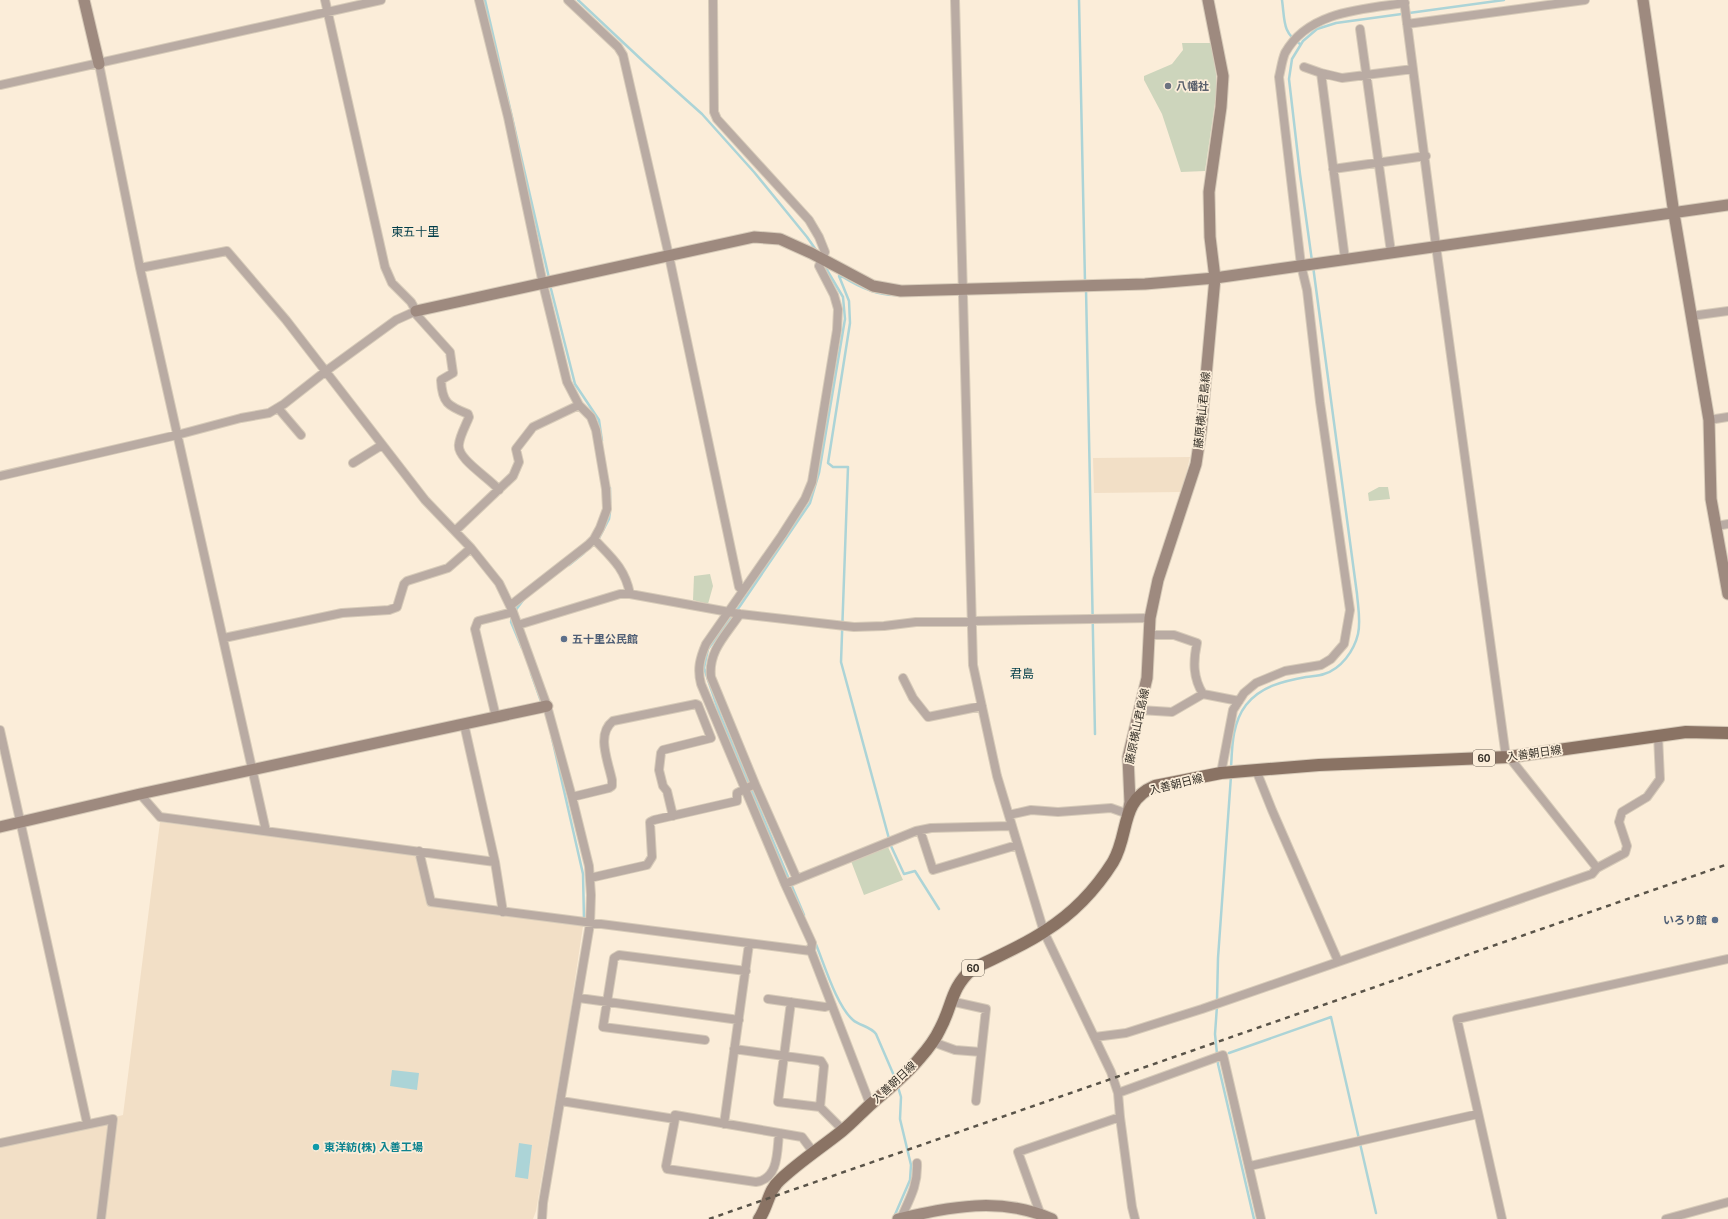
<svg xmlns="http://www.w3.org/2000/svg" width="1728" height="1219" font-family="Inter,'Noto Sans JP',sans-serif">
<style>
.built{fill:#f2dfc6}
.green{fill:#cdd5bc}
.water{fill:#acd4d7}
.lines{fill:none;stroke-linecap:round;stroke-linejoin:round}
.stream{stroke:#acd4d7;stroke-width:2.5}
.street-casing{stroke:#d7cbb9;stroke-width:10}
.secondary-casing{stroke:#d7cbb9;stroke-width:13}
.primary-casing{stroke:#d7cbb9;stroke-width:14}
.street{stroke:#b9aba3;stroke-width:8}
.secondary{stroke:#9e8a7f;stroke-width:11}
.primary{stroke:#8a7364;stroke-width:12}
.rail{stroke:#5a5449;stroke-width:2.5;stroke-dasharray:5 5;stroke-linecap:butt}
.worship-dot{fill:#6b7280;stroke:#fbedd9;stroke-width:1.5}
.service-dot{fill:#5c6f8a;stroke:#fbedd9;stroke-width:1.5}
.culture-dot{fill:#0f9aa8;stroke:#fbedd9;stroke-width:1.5}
.labels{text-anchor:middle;stroke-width:3.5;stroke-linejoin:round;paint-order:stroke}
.shield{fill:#fbedd9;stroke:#70685c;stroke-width:1}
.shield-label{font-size:10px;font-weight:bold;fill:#342f27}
.worship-label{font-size:11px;font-weight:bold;fill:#5b616d;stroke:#fbedd9;text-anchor:start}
.street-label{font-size:11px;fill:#342f27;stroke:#fbedd9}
.service-label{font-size:11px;font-weight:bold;fill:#4e5e75;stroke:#fbedd9;text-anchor:start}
.culture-label{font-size:11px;font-weight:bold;fill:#0d838f;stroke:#fbedd9;text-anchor:start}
.neighbourhood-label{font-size:12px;fill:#003c48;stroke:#fbedd9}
</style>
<rect width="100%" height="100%" fill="#fbedd9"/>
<path class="built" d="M1190,457L1182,492L1094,493L1093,458Z
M160,822L416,855L429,904L583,926L569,1020L536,1211L533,1219H0V1145L123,1115Z"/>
<path class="green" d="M1182,43H1211L1216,74V96L1205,171L1181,172L1162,114L1144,80V76L1172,64L1183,50Z
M1379,487H1388L1390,499L1369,501L1368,493Z
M710,574L713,586L708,604L693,600L694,576Z
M888,847L903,880L864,895L851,861Z"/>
<path class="water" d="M392,1070L419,1073L417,1090L390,1086Z
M519,1143L532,1145L528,1179L515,1177Z"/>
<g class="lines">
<path class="stream" d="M485,0L549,278
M578,0L645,63L702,114L754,172L807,237L816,250
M1079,0L1085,282
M1282,0C1285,21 1282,32 1300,44
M1312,261L1300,174L1289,79L1292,59L1303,41L1317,29L1336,23L1504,0
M550,285L575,384L599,420L602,441
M1086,289L1095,734
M897,295C877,296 859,287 843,277L839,276L849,301L850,323L828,463L833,467H848L841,662L891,846L904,874L915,871L939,909
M610,488V503
M598,540L609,519L610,512
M569,565L584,553
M515,611L524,599
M512,617L511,622L522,648
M531,673L542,704
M552,738L583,874L584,920
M1231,769C1232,748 1232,723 1246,705C1261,686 1284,681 1306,677C1312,676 1319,676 1324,674C1341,669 1354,651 1358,634C1361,621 1358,607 1357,594L1313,266
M804,915L720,715L704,668L708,649L740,606L810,503L819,473L845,319L843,297L824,265
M815,942C824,963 836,1005 853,1020C860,1026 870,1026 876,1034L895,1078
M1217,1001L1218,958L1231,776
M1217,1006L1215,1034L1218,1064L1254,1219
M1229,1053L1331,1017L1376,1213
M894,1217L910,1180L911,1165L900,1119L901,1097L898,1087"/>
<defs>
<path id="street" d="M479,0L508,117L543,284L567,382L579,405L591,417L596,430L606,489L607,509L600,528L594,539L588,545L511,605
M568,0L618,47L623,55L669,256L739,587L742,590
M713,0L714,112L717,119L809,220L819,237L825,252L819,266L834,295L838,309L837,330L812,482L805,499L782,535L706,644C700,658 697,669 701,684L785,884L812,943L811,951L870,1104
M955,0L973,665L997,776L1044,932L1111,1072L1118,1093L1120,1117L1132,1207L1135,1219
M1404,0L1436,246L1506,757
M1407,24L1585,0
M1360,29L1391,252
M99,64L140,268L266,831
M1304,67L1321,73
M0,85L381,0
M1333,169L1426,156
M1345,259L1321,73L1342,78L1413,69
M140,268L227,251L286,320L425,500L471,548L499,583L513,612L547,706L572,797L589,866L591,895L590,924L543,1203L542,1219
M414,312L450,352L453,373L441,380C442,403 448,406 468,414L469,417C466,425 460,435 459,444C456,459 490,478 499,490
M1691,316L1728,311
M278,408L301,435
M1709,420L1728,417
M353,463L382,445
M0,476L177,435L241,418L269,413L284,404L326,371L396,320L416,311L411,302L392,283L385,267L325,0
M1717,526L1728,524
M455,531L513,476L519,462L516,449L533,427L579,405
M594,539C611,557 625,568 630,594
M740,614C726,635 708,651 711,677L755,784
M518,625L620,594H630L740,614L854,627L884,626L916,622L1150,618
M1149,635H1174L1197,643C1193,662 1193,678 1203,694
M224,638L342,613L389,610L397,607L404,584L407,581L448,568L471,548
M903,678L913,698L928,717L982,706
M1140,710L1172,712L1203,694L1239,701
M496,717L475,629L478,621L513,612
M464,724L495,862L503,912
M0,730L87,1123
M1509,757L1597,868
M1256,770L1272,810L1338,961
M1221,773L1233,710L1244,693L1256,683L1285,671L1321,665L1331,659L1344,644L1350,610L1320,402L1307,290L1301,265L1279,77C1281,69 1282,60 1285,53C1308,11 1363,9 1405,3
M140,794L160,817L495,862
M572,797L609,788L612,786V780C608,761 596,734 613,721L696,704L698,705L711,738L663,750L661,753L659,770L663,786L667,791L673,816
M1009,815L1031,810L1058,812L1111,808L1128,814
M920,830L933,870L1017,845
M419,851L431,902L811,951
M590,878L647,865L652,857L650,822L654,820L737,801V793L755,784L797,879
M785,884L916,831L931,828L1011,826
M579,998L739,1020
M768,999L825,1007L832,1005
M950,1001L986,1009L976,1101
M791,1002L778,1102L820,1107L843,1130
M1095,1037L1126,1033L1202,1009L1592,874L1597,868L1625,853L1627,846L1619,822L1622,812L1647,797L1660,779L1658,735
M705,1040L603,1027L614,958L619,955L746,971
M933,1042L955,1050L981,1052
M734,1049L821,1061L824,1066L820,1107
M1118,1093L1223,1055L1261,1219
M561,1101L675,1119V1115L802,1137L814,1153
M675,1119L666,1166L667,1169L756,1182C779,1179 777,1151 779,1133
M724,1124L749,944
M0,1143L113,1119L101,1219
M1250,1166L1478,1114
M1040,1213L1018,1152L1120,1117
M901,1218C910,1198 918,1185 917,1163
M1502,1219L1457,1019L1728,959
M1666,1219L1728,1202"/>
<path id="secondary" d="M84,0L99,64
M1643,0L1674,214L1709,420L1711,499L1728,594
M416,311L754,237L780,239L811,253L873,286L901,291L1145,284L1215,278L1728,205
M1128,813L1130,802L1128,757L1147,678L1150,618L1158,580L1196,464L1201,431L1215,278L1210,237L1209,192L1221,107L1223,76L1208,0
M0,827L140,794L547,706
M898,1219C951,1207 1000,1196 1052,1219"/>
<path id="primary" d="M759,1219C768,1207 768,1190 780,1180C799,1162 822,1147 842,1131C852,1123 861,1113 871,1104C888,1089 905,1076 919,1059C927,1050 935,1040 940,1029C953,1005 950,989 972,969C996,957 1023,946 1045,931C1072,914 1096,889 1113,862C1130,833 1119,801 1155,786L1221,773L1319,765L1509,757L1686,732L1728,733"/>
</defs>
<use href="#street" class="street-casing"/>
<use href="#secondary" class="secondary-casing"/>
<use href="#primary" class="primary-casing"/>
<use href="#street" class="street"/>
<use href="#secondary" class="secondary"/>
<use href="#primary" class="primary"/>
<path class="rail" d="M709,1219L1728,864"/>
</g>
<circle class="worship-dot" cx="1168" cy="86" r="4"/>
<g class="service-dot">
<circle cx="564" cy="639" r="4"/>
<circle cx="1715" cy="920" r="4"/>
</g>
<circle class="culture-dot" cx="316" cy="1147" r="4"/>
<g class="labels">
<g class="shield">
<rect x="1473" y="750" width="22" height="16" rx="3"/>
<rect x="962" y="960" width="22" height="16" rx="3"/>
</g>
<g class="shield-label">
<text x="1484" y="762">60</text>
<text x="973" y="972">60</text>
</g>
<g class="worship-label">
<text x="1176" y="90">八幡社</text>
</g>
<g class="street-label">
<text transform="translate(1202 410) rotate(-84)" y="4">藤原横山君島線</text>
<text transform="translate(1137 726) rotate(-78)" y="4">藤原横山君島線</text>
<text transform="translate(1534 753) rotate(-8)" y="4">入善朝日線</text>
<text transform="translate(1176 784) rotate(-14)" y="4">入善朝日線</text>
<text transform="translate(894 1082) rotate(-43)" y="4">入善朝日線</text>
</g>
<g class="service-label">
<text x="572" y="643">五十里公民館</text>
<text x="1707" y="924" text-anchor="end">いろり館</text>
</g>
<g class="culture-label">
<text x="324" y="1151">東洋紡(株) 入善工場</text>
</g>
<g class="neighbourhood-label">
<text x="415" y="236">東五十里</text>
<text x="1022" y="678">君島</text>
</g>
</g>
</svg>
